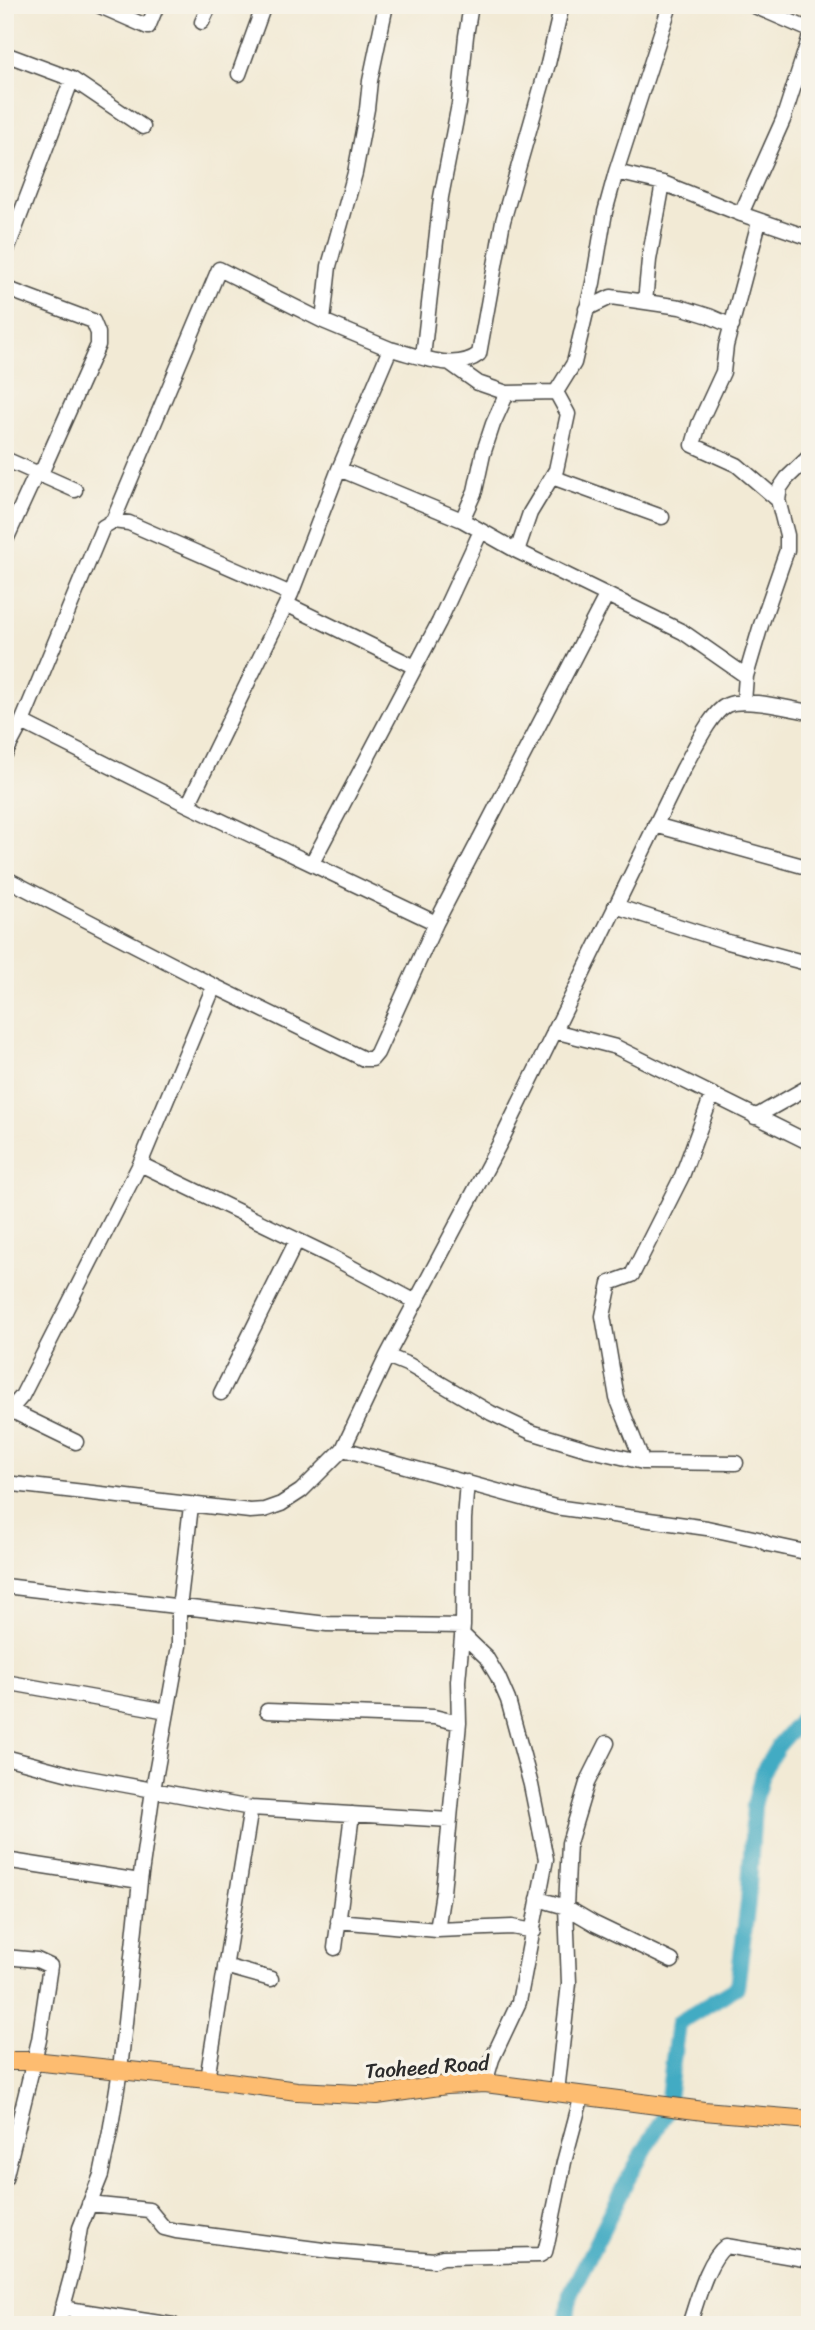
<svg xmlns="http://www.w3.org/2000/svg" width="815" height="2330" font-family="Sriracha,sans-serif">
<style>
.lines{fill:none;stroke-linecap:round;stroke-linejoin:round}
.river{stroke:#43abc3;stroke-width:16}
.minor-casing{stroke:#494844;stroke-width:17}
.major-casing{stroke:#494844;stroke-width:20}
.minor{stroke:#fff;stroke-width:14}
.major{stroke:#fdbc70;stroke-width:18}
.labels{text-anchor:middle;stroke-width:7;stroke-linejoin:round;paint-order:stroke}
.street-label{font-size:21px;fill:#2b2b2b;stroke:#f7f3e8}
</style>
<rect width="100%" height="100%" fill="#f7f3e8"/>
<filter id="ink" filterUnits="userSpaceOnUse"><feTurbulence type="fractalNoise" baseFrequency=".0143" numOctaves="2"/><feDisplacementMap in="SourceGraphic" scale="14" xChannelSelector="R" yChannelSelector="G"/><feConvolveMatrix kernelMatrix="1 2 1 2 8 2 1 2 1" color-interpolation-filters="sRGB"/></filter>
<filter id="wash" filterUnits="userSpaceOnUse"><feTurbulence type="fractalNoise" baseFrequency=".00686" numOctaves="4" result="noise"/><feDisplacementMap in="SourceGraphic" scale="28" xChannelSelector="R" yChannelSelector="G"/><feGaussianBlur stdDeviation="1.57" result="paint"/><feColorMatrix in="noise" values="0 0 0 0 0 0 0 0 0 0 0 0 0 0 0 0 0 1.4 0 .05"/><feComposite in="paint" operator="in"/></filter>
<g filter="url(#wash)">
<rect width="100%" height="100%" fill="#f2ead5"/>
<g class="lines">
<path class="river" d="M566,2325L570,2294L628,2179L666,2113L678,2023L737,1987L748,1902L754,1806L762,1773L778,1746L810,1709"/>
</g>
</g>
<g filter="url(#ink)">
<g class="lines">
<defs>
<path id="minor" d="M386,5L370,81L367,109L355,173L329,266L323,321L390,349
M752,5L810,30
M100,6L148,27L157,5
M202,22L210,5
M810,36L783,120L741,214L810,238
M5,54L72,79L143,127
M239,74L264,5
M616,172L663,183L741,214
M759,222L726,346L723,372L699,424L693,445L737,465L778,500
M5,255L72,79
M5,288L93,321L98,333V345L43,469L37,472L5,542
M645,302L649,260L663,183
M586,309L611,297L680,307L709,316L732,326
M423,357L441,197L459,104L466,36L471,5
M450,363L478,383L507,393L556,392
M556,392L574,363L593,283L605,212L616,172L670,5
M5,459L75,490
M339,469L462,520L517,551L683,632L746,676
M552,477L662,517
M462,520L475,491L483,454L493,424L507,393
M113,521L219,269L323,321
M517,551L530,513L556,470L568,414L556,392
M286,604L415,667
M744,702L746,676L761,625L787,550V535L778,500L780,488L787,478L810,456
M22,722L188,805L436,923
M5,754L22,722L103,527L113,521L129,523L291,594L339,469L390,349C417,355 455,373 479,354L503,221L548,64L562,5
M188,805L291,594
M655,825L810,868
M312,863L439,622L481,531
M5,878L214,986L364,1059H372L377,1053L436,923L606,596
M615,906L728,942L810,964
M554,1031L616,1047L810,1143
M755,1117L810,1086
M140,1164L330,1256L416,1302
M387,1356L409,1365L491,1413L531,1432L587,1449L643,1462L736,1463
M221,1393L297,1240
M10,1410L76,1442
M5,1411L10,1410L22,1396L140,1164L214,986
M343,1449L555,1507L707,1528L758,1539L768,1544L810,1553
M643,1462L617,1398L603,1316L610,1283L632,1275L682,1176L712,1095
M5,1483L250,1511L264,1510L281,1504L301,1491L343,1449L387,1356L500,1143L683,769C693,752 710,713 727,705C745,697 790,709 810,712
M5,1586L327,1624L463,1626
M462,1634L486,1657L498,1677L508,1700L531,1785L546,1859L519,2002L492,2059L485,2083
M5,1682L167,1711
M267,1711L434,1717L459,1723
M5,1757L77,1776L251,1808L450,1820
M5,1860L140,1881
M538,1899L566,1907L595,1924L672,1961
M338,1921L437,1930L512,1927L534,1931
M437,1930L443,1892L459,1723L458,1681L463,1626L464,1519L467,1482
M335,1948L352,1814
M5,1957L37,1960L50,1966L39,2040L5,2179
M225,1966L271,1979
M207,2079L251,1808
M557,2092L569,1983L566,1907L569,1843L587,1783L607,1743
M89,2204L149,2210L164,2228L176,2231L331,2251L434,2260L443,2257L540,2255L545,2252L548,2240L564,2162L582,2095
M62,2308L173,2325
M58,2325L73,2270L80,2228L101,2175L110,2132L120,2070L140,1881L153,1790L179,1646V1608L191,1506
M689,2325C697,2302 707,2260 726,2246L810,2260"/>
<path id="major" d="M5,2061H33L207,2079L297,2091L377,2095L446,2085L485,2083L704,2111L810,2120"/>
</defs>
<use href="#minor" class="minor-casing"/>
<use href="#major" class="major-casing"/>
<use href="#minor" class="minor"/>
<use href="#major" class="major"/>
</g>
</g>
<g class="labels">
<g class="street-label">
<text transform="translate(427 2067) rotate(-4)" y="7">Taoheed Road</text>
</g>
</g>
<rect width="815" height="2330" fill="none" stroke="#f7f3e8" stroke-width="28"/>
</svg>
